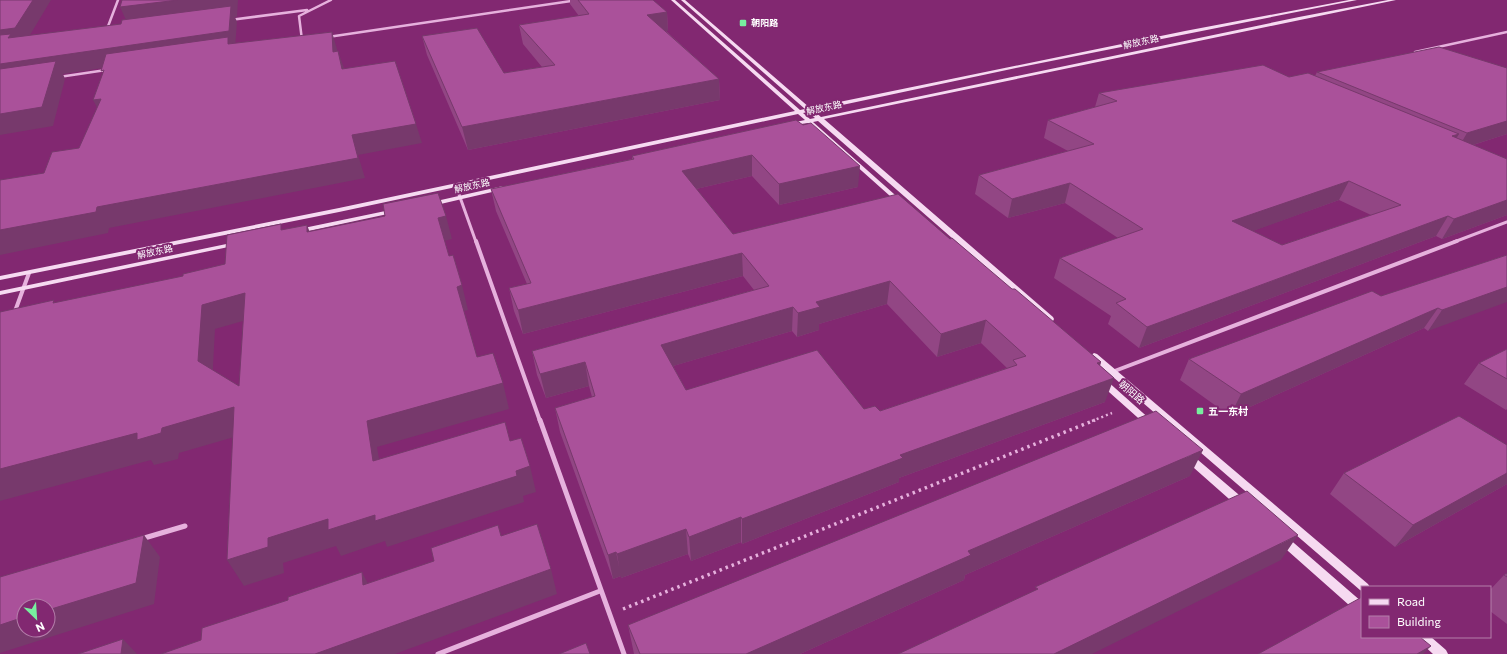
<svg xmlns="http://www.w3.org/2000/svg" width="1507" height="654" font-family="Commissioner,'Noto Sans SC',sans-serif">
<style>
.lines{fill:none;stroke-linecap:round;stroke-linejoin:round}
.path-far1{stroke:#e6b1dd;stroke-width:2.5;stroke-dasharray:2 3;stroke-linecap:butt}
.path{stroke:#e6b1dd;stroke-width:3.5;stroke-dasharray:2.5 4;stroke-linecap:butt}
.street-far3{stroke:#e6b1dd;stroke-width:2.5}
.street-far2{stroke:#e6b1dd;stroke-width:3}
.street-far1{stroke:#e6b1dd;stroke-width:4}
.street{stroke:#e6b1dd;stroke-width:5}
.secondary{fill:#f6daf1;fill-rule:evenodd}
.wall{fill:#924684;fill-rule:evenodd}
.shaded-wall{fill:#77396c}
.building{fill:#aa519a;stroke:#77396c;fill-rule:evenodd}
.poi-dot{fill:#78ee9f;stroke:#822871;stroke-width:1.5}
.labels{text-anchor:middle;stroke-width:4;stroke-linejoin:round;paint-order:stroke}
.far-poi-label{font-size:9px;font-weight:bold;fill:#fff;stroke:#822871;text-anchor:start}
.far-street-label{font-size:9px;fill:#fff;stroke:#822871}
.street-label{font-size:10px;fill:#fff;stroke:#822871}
.poi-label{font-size:10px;font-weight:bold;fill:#fff;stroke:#822871;text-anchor:start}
</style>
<rect width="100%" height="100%" fill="#822871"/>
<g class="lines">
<path class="path-far1" d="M1092,421L1112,413"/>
<path class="path" d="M623,609L1095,420"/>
<path class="street-far3" d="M230,20L307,10
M107,29L118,0
M328,37L578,0
M302,40L299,16L331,0
M1415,52L1507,32
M59,77L106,70"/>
<path class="street-far2" d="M456,186L476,242
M1454,242L1507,222"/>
<path class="street-far1" d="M476,241L540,421
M14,314L29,273
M1112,372L1457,241"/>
<path class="street" d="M540,420L624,654
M141,539L185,526
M438,654L600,591"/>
<path class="secondary" d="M671,0H675L800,110L805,109L681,0H685L810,108L1185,31L1349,0H1357L1016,68L814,111L821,117L1299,17L1388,0H1396L824,119L1053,317L1054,319L1053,321H1047L818,121L813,122L903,202V204H899L808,123L787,126V124L805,120L798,114L339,212L0,280V276L339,208L795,111ZM808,112L815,118L810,119L803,113Z
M503,186L506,188L505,189L432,206L429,204L432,202Z
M395,209L398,211L397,212L299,233L296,231L299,229Z
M236,242L240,244L238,245L0,295V291Z
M1094,353L1097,354L1368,584L1370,587H1362V591L1360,590L1091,358L1090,356Z
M1103,379L1106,380L1152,421L1154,423L1152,425H1146L1100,384L1099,382L1100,380Z
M1188,453L1191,454L1245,500L1246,503L1245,506L1241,507L1237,506L1185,460L1183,457L1185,454Z
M1283,536L1287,537L1362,602V614L1358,613L1279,543L1278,540L1279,537Z
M1417,637H1431L1446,650L1448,654H1433L1419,641Z"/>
</g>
<path class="wall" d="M570,0H653L667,12L668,31H666L719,79L720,100L468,150L427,55L422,36L504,73L542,67L523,44L519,25L579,16L570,4Z
M1317,72L1507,134L1473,145L1507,159V215L1442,239L1436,236L1139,348L1108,324L1111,316L1054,278L1060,258L1118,238L1065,203L1008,218L975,194L979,175L1068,151L1044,138L1048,120L1095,107L1099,93L1289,77L1315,76ZM1339,200L1371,215L1282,245L1252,231Z
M796,120L858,187L779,205L752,176L696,189L733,234L950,239L1101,362L1100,366L1105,402L899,478V482L742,544L741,542L691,561L688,554L621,578V576L613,579L560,432L555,408L592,397L589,386L546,398L537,375L532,351L754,290L743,276L523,334L514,311L509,288L527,284L496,211L491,189L632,159V156ZM887,304L937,357L981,343L1007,368L880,411L686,390L673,366L792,331L797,337L819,330V324Z
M1507,255L1428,331L1424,328L1230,416L1180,380L1189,359Z
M1507,349V409L1506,410L1464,384L1479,363Z
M1507,445V484L1395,547L1330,494L1344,473Z
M1190,476L965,575L964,580L800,654H634L633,649L628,625Z
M1507,573V624L1490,611V590L1504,575Z"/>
<path class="shaded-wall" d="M33,0H51L24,45L0,48V30Z
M178,0H238L237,17H235L237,22L235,48L63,74L65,79L53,126L0,135V64L131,31L120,7Z
M667,12L668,31L649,34L647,15Z
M332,32L337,49L339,69L333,52Z
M338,51L344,68L342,69Z
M719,79L720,100L468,150L462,127Z
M101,99L103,119L93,100Z
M1507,121V134L1457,150L1467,133Z
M416,124L422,143L358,155L365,178L109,228L108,233L0,255V230L97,207L352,135Z
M1459,134L1448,152L1452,136Z
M752,155V176L683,192L682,171Z
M860,166L858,187L779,205V184Z
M1349,181L1339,200L1223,242L1232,221Z
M1070,183L1065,203L1008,218L1012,199Z
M1507,200V215L1442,239L1454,219Z
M446,216L452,239L444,241L438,218Z
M1448,216L1436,236L1139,348L1147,327Z
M307,225L316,248L307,232Z
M742,253L743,276L523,334L518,310Z
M890,281L887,304L819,324V330L797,337L798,313L816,302Z
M462,285L468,310L464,311L457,287Z
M1507,287V302L1428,331L1442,310Z
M245,293L257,317L215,329L212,386L198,361L202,305Z
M793,307L792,331L663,369L661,345Z
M1438,308L1424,328L1230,416L1241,394Z
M986,320L981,343L937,357L941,334Z
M585,362L589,386L546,398L540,374Z
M1101,362L1093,385L1114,378L1105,402L899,478V482L742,544V519L900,455Z
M503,383L509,409L377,447L384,487L373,461L367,421Z
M234,407L248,433L179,453L178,459L154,465L151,460L0,501V469L137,433L162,428Z
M1203,450L1190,476L965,575L964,580L800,654H746L968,551Z
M530,466L536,492L523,496L524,502L387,547L385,541L341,556L336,546L283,563L284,573L244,586L227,560L268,538L328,519L516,471Z
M1507,473V484L1395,547L1413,525Z
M741,517V542L691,561L689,537Z
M686,529L688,554L621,578L617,554Z
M144,535L160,557L154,604L0,653V625L24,617V630H48V610Z
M1298,535L1281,560L1092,654H1054Z
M616,552L621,576L613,579L608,555Z
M551,569L557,594L395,654H315Z
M362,572L375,597L363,585Z
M123,639L137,654H121Z
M1431,646L1423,654H1417Z"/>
<path class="building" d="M0,0H33L15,28L0,30Z
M122,0H178L120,7Z
M578,0H653L667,12L647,15L719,79L462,127L422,36L477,28L504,73L555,65L519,25L589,14Z
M231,6L229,31L0,64V35L11,34L8,38L121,24L122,20Z
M332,32L333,52L338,51L342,69L395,61L416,124L352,135L358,158L97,207L96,212L0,230V180L44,173L52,152L79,148L101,99L93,100L104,70L101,71L106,54L228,37V44Z
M1439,47L1507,68V121L1467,133L1317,72Z
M56,61L42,107L0,114V69Z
M1263,65L1289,77L1308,73L1459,134L1452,136L1507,159V200L1454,219L1448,216L1147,327L1116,303L1126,299L1060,258L1143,229L1070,183L1012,199L979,175L1094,144L1048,120L1117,101L1099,93ZM1349,181L1401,205L1282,245L1232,221Z
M796,120L803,125L811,123L860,166L779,184L752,155L682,171L733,234L898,194L950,239L952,238L1012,289H1015L1101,362L1097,363L1114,378L900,455L903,458L742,519L741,517L689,537L686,529L617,554L616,552L608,555L555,408L595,396L585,362L540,374L532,351L769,286L742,253L518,310L509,288L531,283L491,189L634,159L632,156ZM890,281L941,334L986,320L1026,356L1013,360L1017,365L880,411L875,406L864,409L817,350L686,390L661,345L793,307L798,313L820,307L816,302Z
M438,193L446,216L438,218L449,256L453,255L462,285L457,287L477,357L493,353L503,383L367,421L373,461L505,422L510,441L521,438L530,466L516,471L517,476L375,521V515L328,530V519L268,538V547L227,560L234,407L162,428L161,433L137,440V433L0,469V312L54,300L53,303L183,276V274L225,264L227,235L281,224V230L307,225V232L385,216L383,204ZM245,293L239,386L198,361L202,305Z
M1507,255V287L1442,310L1438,308L1241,394L1189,359L1372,291L1381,296Z
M1507,349V379L1479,363Z
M1156,411L1203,450L968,551L971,555L746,654H640L628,625Z
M1459,416L1507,445V473L1413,525L1344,473Z
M1247,491L1298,535L1054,654H898L1038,589L1035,587Z
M537,524L551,569L315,654H161L201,640L202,628L288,600V597L362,572L363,585L434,561L431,548L498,525L501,536Z
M144,535L136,583L48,610V606H24V617L0,625V577Z
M1507,573V577L1504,575Z
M1362,597V637H1420L1431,646L1417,654H1258Z
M123,639L121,654H78Z
M586,643L590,654H559Z"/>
<g class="poi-dot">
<rect x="739" y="19" width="8" height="8" rx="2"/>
<rect x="1196" y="407" width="8" height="8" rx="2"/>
</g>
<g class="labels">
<g class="far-poi-label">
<text x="751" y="26">朝阳路</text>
</g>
<g class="far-street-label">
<text transform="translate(1141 42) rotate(-12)" y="3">解放东路</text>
<text transform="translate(824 108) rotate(-12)" y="3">解放东路</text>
<text transform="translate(472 186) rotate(-12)" y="3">解放东路</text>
<text transform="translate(155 252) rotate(-12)" y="3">解放东路</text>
</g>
<g class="street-label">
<text transform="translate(1132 392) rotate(41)" y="4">朝阳路</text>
</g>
<g class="poi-label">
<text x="1208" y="415">五一东村</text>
</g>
</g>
<rect x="1361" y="586" width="130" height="52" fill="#822871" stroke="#b47eaa"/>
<rect x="1369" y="599" width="20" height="6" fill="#f6daf1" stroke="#b47eaa"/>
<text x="1397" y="606" font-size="12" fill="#ffffff">Road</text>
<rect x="1369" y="616" width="20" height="12" fill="#aa519a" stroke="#b47eaa"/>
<text x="1397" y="626" font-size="12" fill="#ffffff">Building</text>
<g transform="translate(36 618) rotate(155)"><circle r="19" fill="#822871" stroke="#b47eaa"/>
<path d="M0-3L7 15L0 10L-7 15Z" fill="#78ee9f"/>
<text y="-6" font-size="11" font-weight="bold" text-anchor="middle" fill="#ffffff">N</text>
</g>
</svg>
